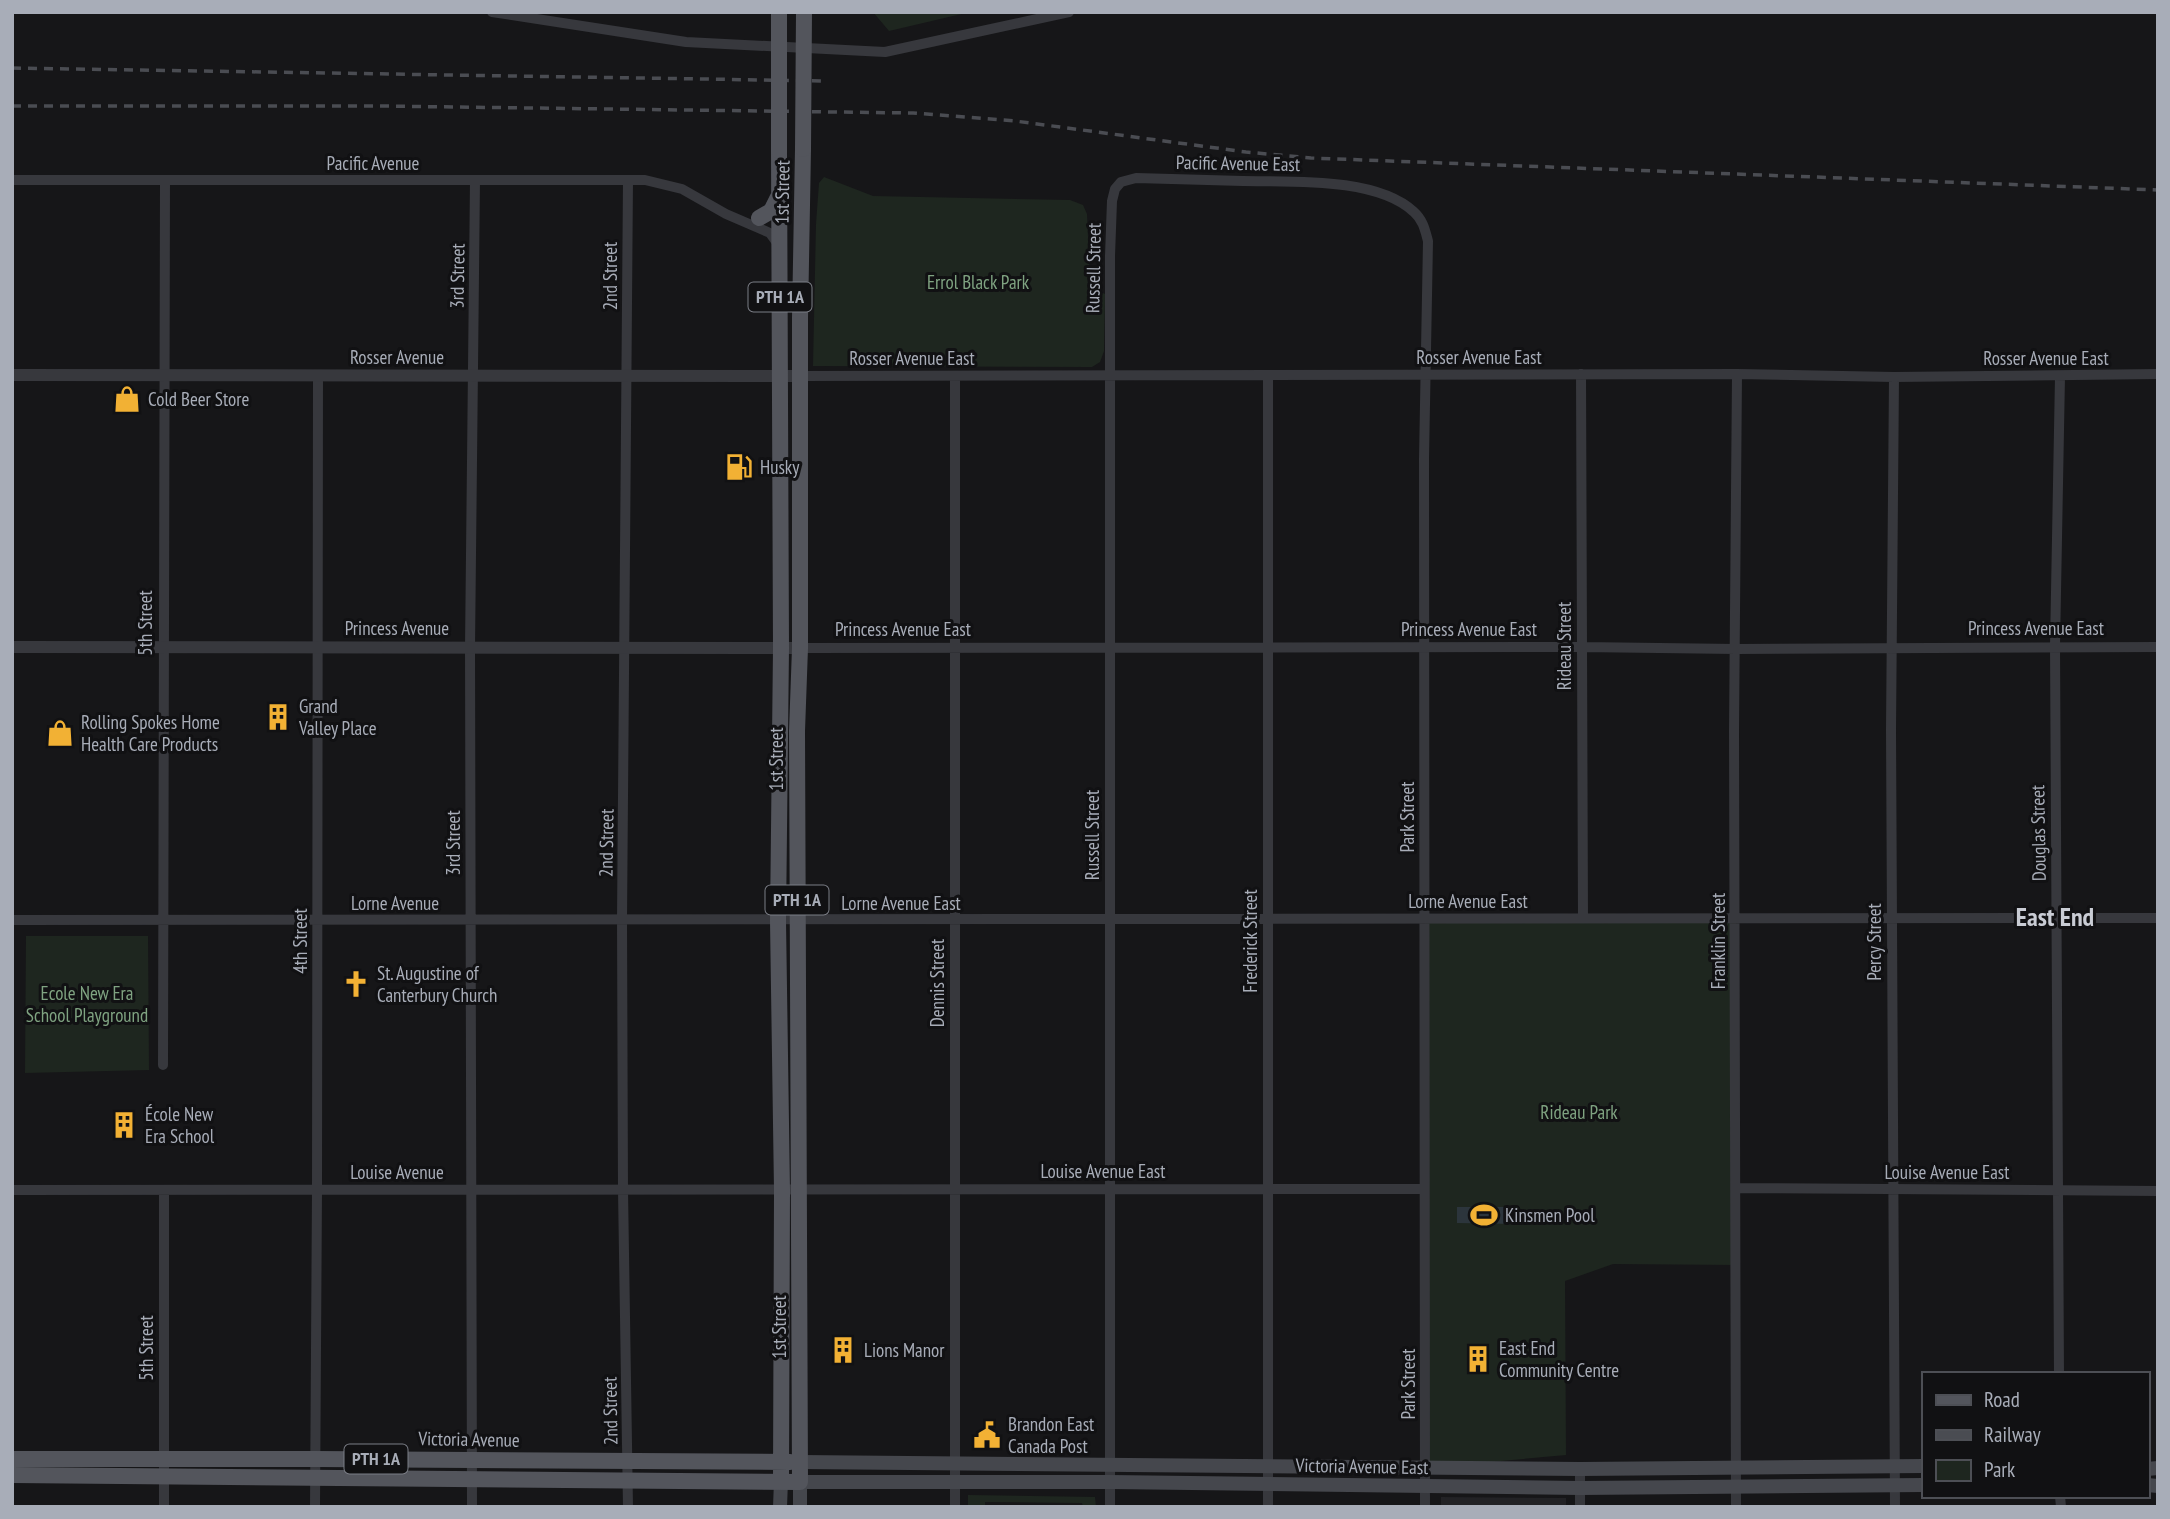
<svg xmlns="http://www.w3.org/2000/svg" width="2170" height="1519" font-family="'PT Sans Narrow',sans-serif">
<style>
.built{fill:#222225}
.green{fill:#1e261f}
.water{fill:#2c353c}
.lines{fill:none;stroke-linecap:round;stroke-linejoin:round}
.minor{stroke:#37383d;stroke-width:10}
.tertiary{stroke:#37383d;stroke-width:12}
.secondary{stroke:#45474d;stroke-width:14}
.primary{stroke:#53555c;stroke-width:16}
.rail{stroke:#4a4c52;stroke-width:3.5;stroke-dasharray:9 7;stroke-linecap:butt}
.primary-bridge{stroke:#53555c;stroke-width:16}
.labels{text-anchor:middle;stroke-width:6;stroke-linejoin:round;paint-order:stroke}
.shield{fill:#111113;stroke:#7b7e86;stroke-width:2}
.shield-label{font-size:18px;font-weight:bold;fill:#a8adb8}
.street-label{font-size:19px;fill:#a8adb8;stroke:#111113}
.park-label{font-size:19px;fill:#7fa381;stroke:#111113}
.poi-label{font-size:19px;fill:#a8adb8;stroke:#111113;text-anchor:start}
.district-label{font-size:26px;font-weight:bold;fill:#c9ccd4;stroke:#111113}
</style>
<rect width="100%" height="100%" fill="#161618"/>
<path class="built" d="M1441,1497L1566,1498V1507H1441Z"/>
<path class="green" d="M873,12H970L889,31Z
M824,177L873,196L1070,200L1083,205L1087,214L1090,281L1096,290L1105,294L1104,351L1100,362L1092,367L813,366L816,224L819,183Z
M1425,918H1736V1265L1613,1264L1565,1281L1566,1455L1425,1468Z
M26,936H148L149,1070L25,1073Z
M968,1495L1095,1497L1096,1507H1083L1082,1503L985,1502V1507H968Z"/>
<path class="water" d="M1457,1207H1514V1224L1457,1223Z"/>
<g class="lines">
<path class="minor" d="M492,12L686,42L885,52L1069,12
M12,180H645L682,189L726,214L770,233L778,244
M1581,374L1583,918
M800,376L1737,374L1894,377L2158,374
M1894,377L1891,730L1895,1507
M800,648L1582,647L1736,649L2158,647
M12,920L2158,918
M163,1065L165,181
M1736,1188L2158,1191
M12,1190L1424,1189
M2059,1374L2055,646L2060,376
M1580,1469V1507
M2060,1496L2061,1507
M164,1507V1190
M315,1507L317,1190L318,376
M472,1507L470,648L475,180
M628,1507L623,1190L622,920L628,180
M955,1507V376
M1110,1507V256L1112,201L1115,189L1121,182L1136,178C1172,179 1208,180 1243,181C1291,182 1377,177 1414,212C1423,220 1425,230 1428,241L1424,459L1425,1507
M1268,1507V376
M1736,1507L1734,731L1737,374"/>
<path class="tertiary" d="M12,375L800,376
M12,647L800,648"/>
<path class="secondary" d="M800,1462L1580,1469L1923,1466
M2147,1469L2158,1468
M2147,1485L2158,1486
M780,1507L781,1481
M800,1507V1482H1110L1580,1488L1923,1485"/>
<path class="primary" d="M779,151L781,648L778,921L782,1190L781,1481
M759,218L771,211L778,197
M12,1459H316L790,1462
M12,1475L800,1482L797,731L800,648V318L803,149"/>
<path class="rail" d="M12,68L827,81
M12,106H380L913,113L1015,121L1246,152L1311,158L2158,190"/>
<path class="primary-bridge" d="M779,12V151
M803,149L804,12"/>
</g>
<defs>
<symbol id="shop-bare" viewBox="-9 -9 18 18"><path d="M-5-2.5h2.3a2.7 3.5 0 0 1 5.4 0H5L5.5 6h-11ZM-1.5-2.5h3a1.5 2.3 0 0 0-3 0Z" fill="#f2b134" stroke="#111113" stroke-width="2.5" paint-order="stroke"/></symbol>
<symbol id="fuel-bare" viewBox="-9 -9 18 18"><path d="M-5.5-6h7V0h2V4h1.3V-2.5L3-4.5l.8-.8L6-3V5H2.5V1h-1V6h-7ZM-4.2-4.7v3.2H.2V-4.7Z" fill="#f2b134" stroke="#111113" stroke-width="2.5" paint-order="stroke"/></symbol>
<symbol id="building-bare" viewBox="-9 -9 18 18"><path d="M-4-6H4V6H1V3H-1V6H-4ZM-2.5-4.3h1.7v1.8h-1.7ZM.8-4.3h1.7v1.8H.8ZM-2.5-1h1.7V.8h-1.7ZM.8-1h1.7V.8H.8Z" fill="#f2b134" stroke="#111113" stroke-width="2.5" paint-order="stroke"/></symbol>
<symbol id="church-bare" viewBox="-9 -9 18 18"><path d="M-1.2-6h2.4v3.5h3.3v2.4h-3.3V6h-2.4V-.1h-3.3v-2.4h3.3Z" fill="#f2b134" stroke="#111113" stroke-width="2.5" paint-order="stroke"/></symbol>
<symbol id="stadium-bare" viewBox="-9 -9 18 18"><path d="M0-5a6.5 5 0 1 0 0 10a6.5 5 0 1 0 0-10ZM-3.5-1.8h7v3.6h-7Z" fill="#f2b134" stroke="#111113" stroke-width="2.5" paint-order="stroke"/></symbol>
<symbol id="civic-bare" viewBox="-9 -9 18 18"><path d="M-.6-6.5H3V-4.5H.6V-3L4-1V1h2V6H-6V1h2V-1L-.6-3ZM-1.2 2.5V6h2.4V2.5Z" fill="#f2b134" stroke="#111113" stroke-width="2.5" paint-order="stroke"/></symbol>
</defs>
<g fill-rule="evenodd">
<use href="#shop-bare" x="108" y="380" width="38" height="38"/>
<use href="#fuel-bare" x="720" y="448" width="38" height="38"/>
<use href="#building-bare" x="259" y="698" width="38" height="38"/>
<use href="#shop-bare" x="41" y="714" width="38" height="38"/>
<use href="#church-bare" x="337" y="965" width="38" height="38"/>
<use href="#building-bare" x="105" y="1106" width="38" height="38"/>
<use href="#stadium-bare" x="1465" y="1196" width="38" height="38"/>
<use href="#building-bare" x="824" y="1331" width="38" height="38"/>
<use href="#building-bare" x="1459" y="1340" width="38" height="38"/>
<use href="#civic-bare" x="968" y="1416" width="38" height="38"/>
</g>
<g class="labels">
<g class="shield">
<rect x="748.5" y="282.5" width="63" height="29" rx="5"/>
<rect x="765.5" y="885.5" width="63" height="29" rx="5"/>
<rect x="344.5" y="1444.5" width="63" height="29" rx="5"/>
</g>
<g class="shield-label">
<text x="780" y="303">PTH 1A</text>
<text x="797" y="906">PTH 1A</text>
<text x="376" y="1465">PTH 1A</text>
</g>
<g class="street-label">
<text x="373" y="170">Pacific Avenue</text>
<text transform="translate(1238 163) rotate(1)" y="7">Pacific Avenue East</text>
<text transform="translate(782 192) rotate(-89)" y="7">1st Street</text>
<text transform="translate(1093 268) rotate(-89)" y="7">Russell Street</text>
<text transform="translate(457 276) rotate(-89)" y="7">3rd Street</text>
<text transform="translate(610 276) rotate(-90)" y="7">2nd Street</text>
<text x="397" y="364">Rosser Avenue</text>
<text x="1479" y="364">Rosser Avenue East</text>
<text x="912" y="365">Rosser Avenue East</text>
<text x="2046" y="365">Rosser Avenue East</text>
<text transform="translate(145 623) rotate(-90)" y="7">5th Street</text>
<text x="397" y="635">Princess Avenue</text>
<text x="2036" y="635">Princess Avenue East</text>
<text x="903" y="636">Princess Avenue East</text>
<text x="1469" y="636">Princess Avenue East</text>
<text transform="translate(1564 646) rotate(-90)" y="7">Rideau Street</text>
<text transform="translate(776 759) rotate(-90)" y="7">1st Street</text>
<text transform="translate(1407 817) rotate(-90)" y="7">Park Street</text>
<text transform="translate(2038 833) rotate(-91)" y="7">Douglas Street</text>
<text transform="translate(1092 835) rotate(-90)" y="7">Russell Street</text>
<text transform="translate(453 843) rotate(-90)" y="7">3rd Street</text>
<text transform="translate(606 843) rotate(-89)" y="7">2nd Street</text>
<text x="1468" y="908">Lorne Avenue East</text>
<text x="395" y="910">Lorne Avenue</text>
<text x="901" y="910">Lorne Avenue East</text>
<text transform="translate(300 941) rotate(-90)" y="7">4th Street</text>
<text transform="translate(1250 941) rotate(-90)" y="7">Frederick Street</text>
<text transform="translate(1718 941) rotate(-90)" y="7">Franklin Street</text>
<text transform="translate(1874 942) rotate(-90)" y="7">Percy Street</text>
<text transform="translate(937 983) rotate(-90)" y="7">Dennis Street</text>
<text x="1103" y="1178">Louise Avenue East</text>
<text x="397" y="1179">Louise Avenue</text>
<text x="1947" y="1179">Louise Avenue East</text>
<text transform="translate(779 1327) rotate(-90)" y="7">1st Street</text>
<text transform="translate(146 1348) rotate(-90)" y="7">5th Street</text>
<text transform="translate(1408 1384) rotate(-90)" y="7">Park Street</text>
<text transform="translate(610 1411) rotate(-91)" y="7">2nd Street</text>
<text transform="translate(469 1439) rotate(1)" y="7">Victoria Avenue</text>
<text transform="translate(1362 1466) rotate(1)" y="7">Victoria Avenue East</text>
</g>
<g class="park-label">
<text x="978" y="289">Errol Black Park</text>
<text x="87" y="1000">Ecole New Era<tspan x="87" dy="22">School Playground</tspan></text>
<text x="1579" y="1119">Rideau Park</text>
</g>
<g class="poi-label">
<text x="148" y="406">Cold Beer Store</text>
<text x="760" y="474">Husky</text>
<text x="299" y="713">Grand<tspan x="299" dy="22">Valley Place</tspan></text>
<text x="81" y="729">Rolling Spokes Home<tspan x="81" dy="22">Health Care Products</tspan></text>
<text x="377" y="980">St. Augustine of<tspan x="377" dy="22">Canterbury Church</tspan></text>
<text x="145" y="1121">École New<tspan x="145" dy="22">Era School</tspan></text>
<text x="1505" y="1222">Kinsmen Pool</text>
<text x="1499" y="1355">East End<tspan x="1499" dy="22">Community Centre</tspan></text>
<text x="864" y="1357">Lions Manor</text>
<text x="1008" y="1431">Brandon East<tspan x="1008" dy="22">Canada Post</tspan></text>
</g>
<g class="district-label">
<text x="2055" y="926">East End</text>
</g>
</g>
<rect width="2170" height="1519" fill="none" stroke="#a8adb8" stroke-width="28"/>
<rect x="1922" y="1372" width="228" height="126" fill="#111113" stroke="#4d4f55" stroke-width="2"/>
<rect x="1936" y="1395" width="35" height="10" fill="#53555c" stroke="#4d4f55" stroke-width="2"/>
<text x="1984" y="1407" font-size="21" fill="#a8adb8">Road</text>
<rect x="1936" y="1430" width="35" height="10" fill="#4a4c52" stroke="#4d4f55" stroke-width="2"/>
<text x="1984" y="1442" font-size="21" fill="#a8adb8">Railway</text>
<rect x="1936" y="1460" width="35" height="21" fill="#1e261f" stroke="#4d4f55" stroke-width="2"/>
<text x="1984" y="1477" font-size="21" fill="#a8adb8">Park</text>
</svg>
